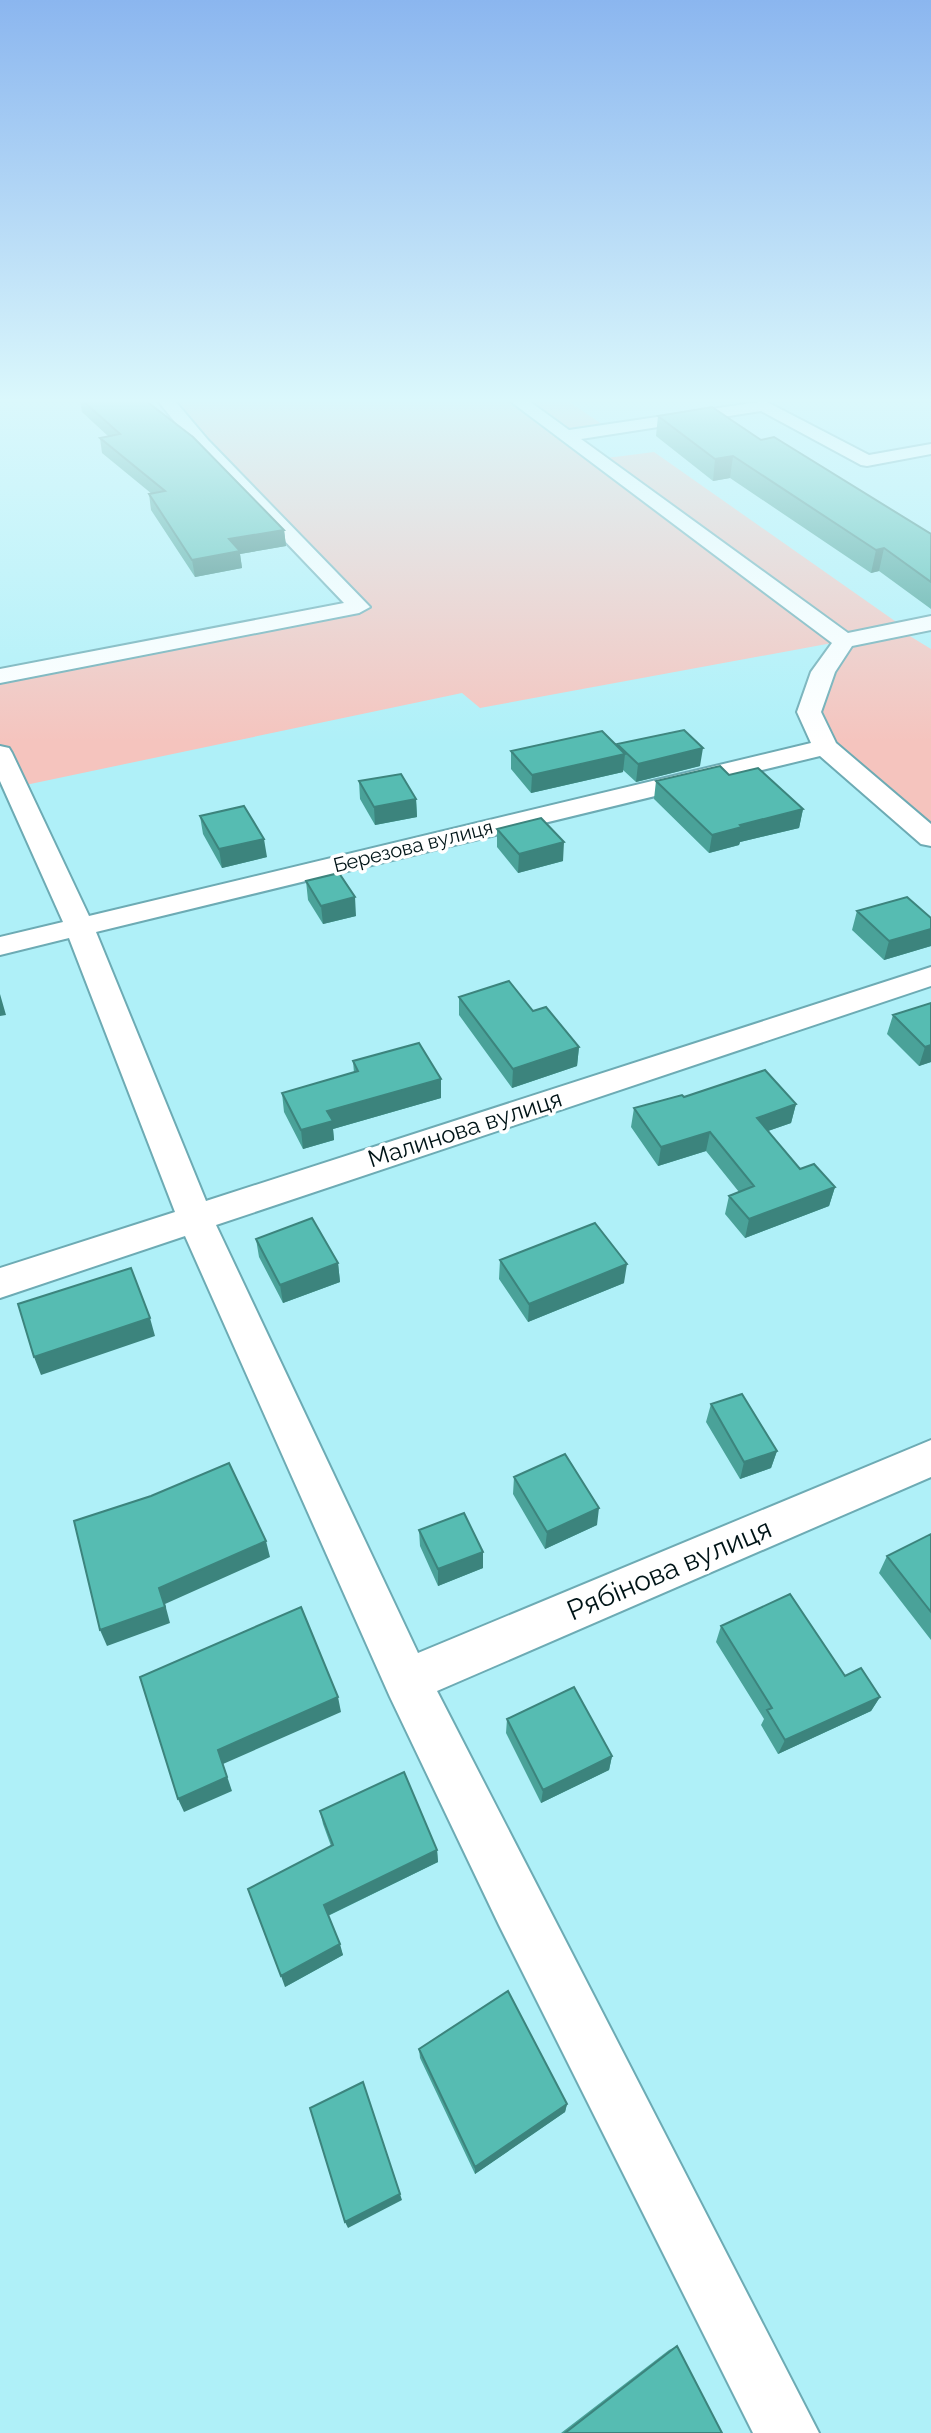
<svg xmlns="http://www.w3.org/2000/svg" width="931" height="2433" font-family="Raleway,sans-serif">
<style>
.green{fill:#f5c4be}
.lines{fill:none;stroke-linecap:round;stroke-linejoin:round}
.minor-casing{stroke:#6dabb4;stroke-width:4}
.minor{fill:#fff;fill-rule:evenodd}
.wall{fill:#4aa299}
.shaded-wall{fill:#3c847d}
.building{fill:#56bcb2;stroke:#3c847d;stroke-width:2}
.labels{text-anchor:middle;stroke-width:7;stroke-linejoin:round;paint-order:stroke}
.far-street-label{font-size:20px;fill:#001417;stroke:#fff}
.street-label{font-size:24px;fill:#001417;stroke:#fff}
.near-street-label{font-size:28px;fill:#001417;stroke:#fff}
</style>
<rect width="100%" height="100%" fill="#aff0f8"/>
<path class="green" d="M169,401H568L603,425L560,431L599,459L654,452L902,626L900,630L931,649V838L825,747L809,713L843,641L480,708L462,693L16,787L0,753V678L358,606L214,445Z"/>
<g class="lines">
<defs>
<path id="minor" d="M158,401H175L208,440L370,607L359,613L0,683V669L344,603L196,448Z
M510,401H529L569,430L765,401L869,455L931,444V454L867,466L861,465L761,411L581,439L848,633L931,616V630L852,646L835,672L821,712L836,743L931,824V846L921,844L820,756L96,932L206,1201L931,967V986L216,1225L418,1653L931,1440V1477L437,1691L819,2433H753L499,1925L390,1697L185,1236L0,1298V1268L175,1212L69,938L0,955V937L63,922L0,781V746L9,748L12,753L89,916L811,743L797,712L811,672L832,643Z"/>
</defs>
<use href="#minor" class="minor-casing"/>
<use href="#minor" class="minor"/>
</g>
<path class="wall" d="M80,401H146L284,530L286,546L240,554L242,568L195,577L151,510L149,494H152L102,453L100,438L108,436L82,412Z
M658,416L761,440L931,534V609L879,571L871,573L730,478L713,481L656,436Z
M617,744L700,766L636,782L623,770V772L531,793L511,769V751L617,746Z
M729,775L803,809L799,828L740,842L739,845L709,853L654,799L656,781Z
M359,781L416,799L417,817L375,825L360,799Z
M200,816L267,857L222,868L203,834Z
M497,829L563,861L518,873L497,847Z
M306,881L356,916L323,924L308,900Z
M857,911L931,918V946L884,960L852,930Z
M459,997L533,1011L579,1047L577,1066L512,1088L459,1015Z
M931,1003V1062L919,1066L887,1034L893,1015Z
M353,1061L441,1079V1098L333,1129L334,1140L303,1149L284,1112L282,1093L354,1073Z
M684,1097L796,1104L791,1123L768,1131L800,1169L835,1187L829,1206L745,1238L725,1214L729,1196L739,1192L706,1151L658,1166L631,1127L634,1108Z
M256,1239L338,1263L340,1282L283,1303L259,1257Z
M500,1260L624,1283L528,1322L499,1279Z
M711,1404L777,1451L771,1468L740,1479L706,1422Z
M514,1477L597,1525L545,1549L513,1494Z
M419,1530L483,1552V1568L438,1586L420,1546Z
M931,1534V1640L879,1573L887,1556Z
M721,1626L845,1676L880,1697L871,1711L778,1754L761,1725L764,1719L716,1642Z
M507,1719L612,1756L609,1770L541,1803L506,1733Z
M320,1811L437,1850L438,1862L328,1916L343,1955L285,1987L331,1846L323,1824Z
M419,2049L567,2104L565,2112L475,2174L420,2058Z
M677,2346L722,2433H561L669,2350Z"/>
<path class="shaded-wall" d="M733,456L730,478L713,481L715,459Z
M284,530L286,546L240,554L242,568L195,577L192,560L229,539Z
M884,548L879,571L871,573L876,550Z
M703,748L700,766L636,782L638,764Z
M625,754L623,772L531,793L532,775Z
M416,799L417,817L375,825L374,807Z
M803,809L799,828L740,842L739,845L709,853L712,835L740,825Z
M264,839L267,857L222,868L219,849Z
M564,842L563,861L518,873L519,854Z
M355,897L356,916L323,924L321,906Z
M931,929V946L884,960L889,941Z
M0,994L6,1015L0,1016Z
M931,1045V1062L919,1066L925,1047Z
M579,1047L577,1066L512,1088L513,1069Z
M441,1079V1098L333,1129L334,1140L303,1149L301,1130L327,1111Z
M796,1104L791,1123L753,1136L757,1118Z
M710,1132L706,1151L658,1166L661,1147Z
M835,1187L829,1206L745,1238L749,1219Z
M338,1263L340,1282L283,1303L280,1285Z
M627,1264L624,1283L528,1322L529,1304Z
M150,1318L155,1336L41,1375L34,1357Z
M777,1451L771,1468L740,1479L744,1462Z
M599,1508L597,1525L545,1549L547,1532Z
M266,1541L270,1557L165,1604L170,1623L107,1646L100,1630L159,1588Z
M483,1552V1568L438,1586V1569Z
M338,1697L341,1712L223,1764L232,1791L184,1812L178,1799L218,1750Z
M880,1697L871,1711L778,1754L785,1740Z
M612,1756L609,1770L541,1803L543,1790Z
M437,1850L438,1862L327,1916L324,1905Z
M340,1944L343,1955L285,1987L281,1976Z
M567,2104L565,2112L475,2174V2167Z
M400,2194L402,2200L348,2228L345,2222Z"/>
<path class="building" d="M83,401H146L193,437L284,530L229,539L240,551L192,560L149,494L165,491L100,438L120,434Z
M712,407L761,440L774,437L931,534V582L884,548L876,550L733,456L715,459L658,416Z
M684,730L703,748L638,764L617,744Z
M602,731L625,754L532,775L511,751Z
M720,766L729,775L758,768L803,809L740,825L742,827L712,835L656,781Z
M401,774L416,799L374,807L359,781Z
M244,806L264,839L219,849L200,816Z
M541,818L564,842L519,854L497,829Z
M339,873L355,897L321,906L306,881Z
M907,897L931,918V929L889,941L857,911Z
M509,981L533,1011L546,1007L579,1047L513,1069L459,997Z
M931,1003V1045L925,1047L893,1015Z
M419,1043L441,1079L327,1111L333,1121L301,1130L282,1093L358,1071L353,1061Z
M765,1070L796,1104L757,1118L800,1169L814,1164L835,1187L749,1219L729,1196L754,1186L710,1132L661,1147L634,1108L682,1095L684,1097Z
M312,1218L338,1263L280,1285L256,1239Z
M595,1223L627,1264L529,1304L500,1260Z
M131,1268L150,1318L34,1357L18,1304Z
M742,1394L777,1451L744,1462L711,1404Z
M565,1454L599,1508L547,1532L514,1477Z
M229,1463L266,1541L159,1588L165,1607L100,1630L74,1521L151,1496Z
M464,1513L483,1552L438,1569L419,1530Z
M931,1534V1612L887,1556Z
M790,1594L845,1676L861,1668L880,1697L785,1740L767,1710L772,1708L721,1626Z
M301,1607L338,1697L218,1750L227,1777L178,1799L140,1677Z
M574,1687L612,1756L543,1790L507,1719Z
M404,1772L437,1850L324,1905L340,1944L281,1976L248,1889L333,1845L320,1811Z
M508,1991L567,2104L475,2167L419,2049Z
M363,2082L400,2194L345,2222L310,2108Z
M677,2346L722,2433H565Z"/>
<linearGradient id="sky" x2="0" y2="1"><stop stop-color="#8bb6ef"/><stop offset="0.54" stop-color="#dbf8fc"/><stop offset="1" stop-color="#dbf8fc" stop-opacity="0"/></linearGradient>
<rect width="931" height="742" fill="url(#sky)"/>
<g class="labels">
<g class="far-street-label">
<text transform="translate(413 846) rotate(-14)" y="7">Березова вулиця</text>
</g>
<g class="street-label">
<text transform="translate(465 1129) rotate(-18)" y="8">Малинова вулиця</text>
</g>
<g class="near-street-label">
<text transform="translate(669 1569) rotate(-23)" y="10">Рябінова вулиця</text>
</g>
</g>
</svg>
